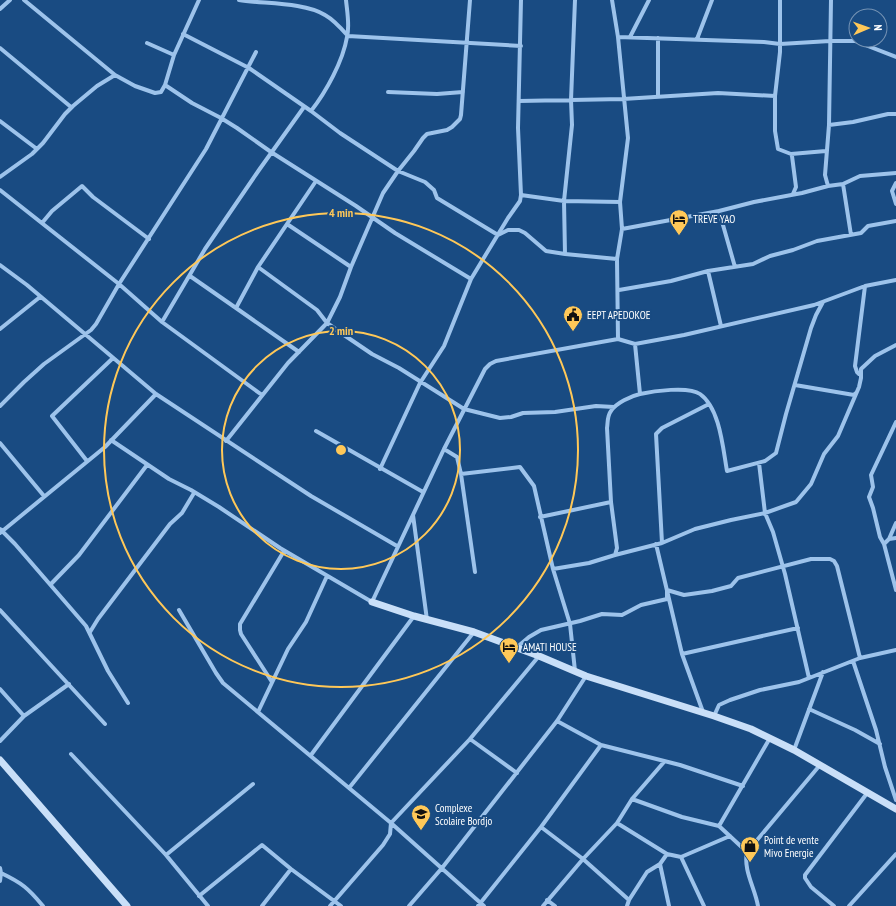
<svg xmlns="http://www.w3.org/2000/svg" width="896" height="906" font-family="'PT Sans Narrow',sans-serif">
<style>
.lines{fill:none;stroke-linecap:round;stroke-linejoin:round}
.street{stroke:#9dc3eb;stroke-width:4}
.secondary{stroke:#c9dff8;stroke-width:7}
.ring{fill:none;stroke:#ffc858;stroke-width:2}
.labels{text-anchor:middle;stroke-width:4;stroke-linejoin:round;paint-order:stroke}
.poi-label{font-size:11px;fill:#fff;stroke:#194b82;text-anchor:start}
.centre{fill:#ffc858;stroke:#194b82;stroke-width:2}
.ring-label{font-size:12px;text-anchor:middle;font-weight:bold;fill:#ffc858;stroke:#194b82;stroke-width:4;stroke-linejoin:round;paint-order:stroke}
</style>
<rect width="100%" height="100%" fill="#194b82"/>
<g class="lines">
<path class="street" d="M24,0L115,75L135,86L155,93L161,92L165,85
M199,0L174,55L165,85L192,103L221,118L237,128L271,152L356,206L395,233L471,279
M239,0C263,4 304,2 325,15C334,20 341,28 348,36L521,46
M575,0L571,100L572,125L564,201L565,254L617,259
M612,0L618,37L628,138L620,202L622,229L617,259L618,339
M780,0V52L775,96V131L778,149L791,154L792,156L796,187L793,194
M0,9L10,0
M183,34L249,68L311,111L340,133L398,171L425,182L434,190L437,198L498,235L508,230H519L525,233L546,251L565,254
M618,37L764,42L780,44L830,41H855L896,57
M630,37L649,0
M658,38V97
M697,39L712,0
M147,43L174,55
M0,48L71,107
M388,92L437,94L463,92
M519,101L623,99L718,93L775,96
M311,111C326,92 343,61 347,37C350,26 347,11 346,0
M0,121L37,149
M829,125L853,122L888,114H896
M791,154L826,151
M0,177L32,154L43,143L65,114L73,106L97,86L115,75
M896,183L892,191L896,204
M843,184L851,235
M828,186L825,175L829,125L831,0
M0,190L119,284L162,322L262,395
M521,195L564,201L620,202
M719,211L735,267
M42,223L52,211L82,186L93,197L149,239
M287,224L351,267
M622,229L719,211L754,202L802,193L828,186L843,184L860,176L896,173
M0,265L27,285L156,394L279,475L311,496L397,546
M258,267L317,310L327,323L344,335L372,354L399,368L464,409L500,418L511,417L523,413L555,412L596,406L614,407
M708,271L721,326
M190,276L236,308
M619,290L671,281L708,271L753,264L770,256L793,250L817,241L861,233L868,226L896,221
M162,322L205,249L259,170L304,107
M0,329L40,297
M635,344L640,394
M299,352L236,308L258,267L316,181
M861,372V373L859,374L857,372L855,366L865,286
M795,385L854,395L856,393
M0,406L24,382L44,364L91,330L96,324L119,284L206,149L256,52
M896,422L871,475L873,487L869,497L873,508L880,537L884,544L896,590
M316,431L423,492
M111,440L169,479L191,490L219,507L280,548L372,602L444,449L485,369L490,364L496,361L618,339L635,344L684,335L814,305L865,286L896,280
M226,441L288,363L327,323L340,297L351,267L383,193L398,171L414,151L423,138L427,134L447,130L452,127L460,119L461,115L470,0
M0,443L44,496
M444,449L457,457L461,474L475,572
M87,461L52,416L113,358
M759,463L765,513L773,532L785,574L809,678
M380,469L420,383L444,346L471,279L508,218L520,201L521,195L518,128L521,0
M461,474L520,467L534,486L553,569L570,624L575,671
M413,515L427,620
M540,517L611,502
M0,529L15,544L86,626L108,671L128,703
M0,533L105,447L156,394
M889,539L896,523
M662,543L656,434L662,428L709,404
M656,544L682,654L798,628
M884,544L889,539L896,538
M615,555L617,548L611,502L607,428C608,422 607,416 611,411C616,403 631,396 640,394C653,391 689,386 700,394C720,408 723,449 727,471L765,461L776,453L786,414L811,328L816,315L823,302
M553,569L589,563L615,555L662,543L695,529L731,520L765,513L796,502L811,484L824,454L838,436L859,387L861,378V369L875,356L896,345
M51,584L79,555L147,465
M0,610L105,724
M179,610L216,673L223,683L391,823L484,906
M90,632L98,619L170,524L182,513L194,493
M516,648L529,637L541,630L580,621L602,614L622,615L641,605L667,599V590L684,595L712,591L731,586L738,578L811,559H830L834,561L837,566L860,658
M682,654L703,712
M853,661L876,730L885,767L896,800
M272,682L241,634L240,630V624L284,551
M0,689L24,716
M809,709L855,730L880,744
M258,712L288,649L306,622L327,576
M714,716L719,705L730,700L760,690L799,682L860,658L896,650
M557,721L601,745L680,765L743,786
M470,739L517,773
M0,741L24,716L69,684
M794,750L823,672
M71,754L166,855L208,906
M311,755L414,616
M349,788L474,632
M632,799L682,817L719,826L747,852C743,870 755,888 758,906
M617,823L667,854L681,857L730,836
M719,826L770,738
M541,827L583,859L629,900
M747,852L820,765
M166,855L253,784
M681,857L704,906
M660,864L669,906
M0,868L1,873C22,883 28,888 43,906
M0,881L1,873
M199,896L262,845L291,869L341,906
M547,900L555,906
M262,906L291,869
M330,906L383,845L390,834L391,823L470,739L539,656
M409,906L442,868L557,721L586,676
M478,906L541,827L601,745
M543,906L583,859L617,823L632,799L664,762
M627,906L629,900L647,872L660,864L667,854
M834,906L811,887L805,878V875L868,792
M849,906L896,854"/>
<path class="secondary" d="M372,602L414,616L474,632L539,656L586,676L714,716L751,729L794,750L896,809
M0,760L127,906"/>
</g>
<g class="ring">
<circle cx="341" cy="450" r="119"/>
<circle cx="341" cy="450" r="237"/>
</g>
<defs>
<symbol id="hotel-pin" viewBox="-11 -11 22 30"><path d="M0 17L-7.5 6A9.5 9.5 0 1 1 7.5 6Z" fill="#ffc858" stroke="#194b82"/><path d="M-6-4.5h1.5V1H6V5H4.5V3h-9V5H-6ZM-4 0a1.8 1.8 0 1 1 3.6 0ZM.5 0V-2.5h3Q6-2.5 6 0Z" fill="#111"/></symbol>
<symbol id="civic-pin" viewBox="-11 -11 22 30"><path d="M0 17L-7.5 6A9.5 9.5 0 1 1 7.5 6Z" fill="#ffc858" stroke="#194b82"/><path d="M-.6-6.5H3V-4.5H.6V-3L4-1V1h2V6H-6V1h2V-1L-.6-3ZM-1.2 2.5V6h2.4V2.5Z" fill="#111"/></symbol>
<symbol id="school-pin" viewBox="-11 -11 22 30"><path d="M0 17L-7.5 6A9.5 9.5 0 1 1 7.5 6Z" fill="#ffc858" stroke="#194b82"/><path d="M0-5L7-2L0 1L-7-2ZM-4 1L0 2.5L4 1V4Q0 6-4 4Z" fill="#111"/></symbol>
<symbol id="shop-pin" viewBox="-11 -11 22 30"><path d="M0 17L-7.5 6A9.5 9.5 0 1 1 7.5 6Z" fill="#ffc858" stroke="#194b82"/><path d="M-5-2.5h2.3a2.7 3.5 0 0 1 5.4 0H5L5.5 6h-11ZM-1.5-2.5h3a1.5 2.3 0 0 0-3 0Z" fill="#111"/></symbol>
</defs>
<g fill-rule="evenodd">
<use href="#hotel-pin" x="668" y="208" width="22" height="30"/>
<use href="#civic-pin" x="562" y="304" width="22" height="30"/>
<use href="#hotel-pin" x="498" y="636" width="22" height="30"/>
<use href="#school-pin" x="410" y="803" width="22" height="30"/>
<use href="#shop-pin" x="739" y="835" width="22" height="30"/>
</g>
<g class="labels">
<g class="poi-label">
<text x="693" y="223">TREVE YAO</text>
<text x="587" y="319">EEPT APEDOKOE</text>
<text x="523" y="651">AMATI HOUSE</text>
<text x="435" y="812">Complexe<tspan x="435" dy="13">Scolaire Bordjo</tspan></text>
<text x="764" y="844">Point de vente<tspan x="764" dy="13">Mivo Energie</tspan></text>
</g>
</g>
<circle cx="341" cy="450" r="6" class="centre"/>
<g class="ring-label">
<text x="341" y="217">4 min</text>
<text x="341" y="335">2 min</text>
</g>
<g transform="translate(868 28) rotate(88)"><circle r="19" fill="#194b82" stroke="#7593b4"/>
<path d="M0-3L7 15L0 10L-7 15Z" fill="#ffc858"/>
<text y="-6" font-size="11" font-weight="bold" text-anchor="middle" fill="#ffffff">N</text>
</g>
</svg>
